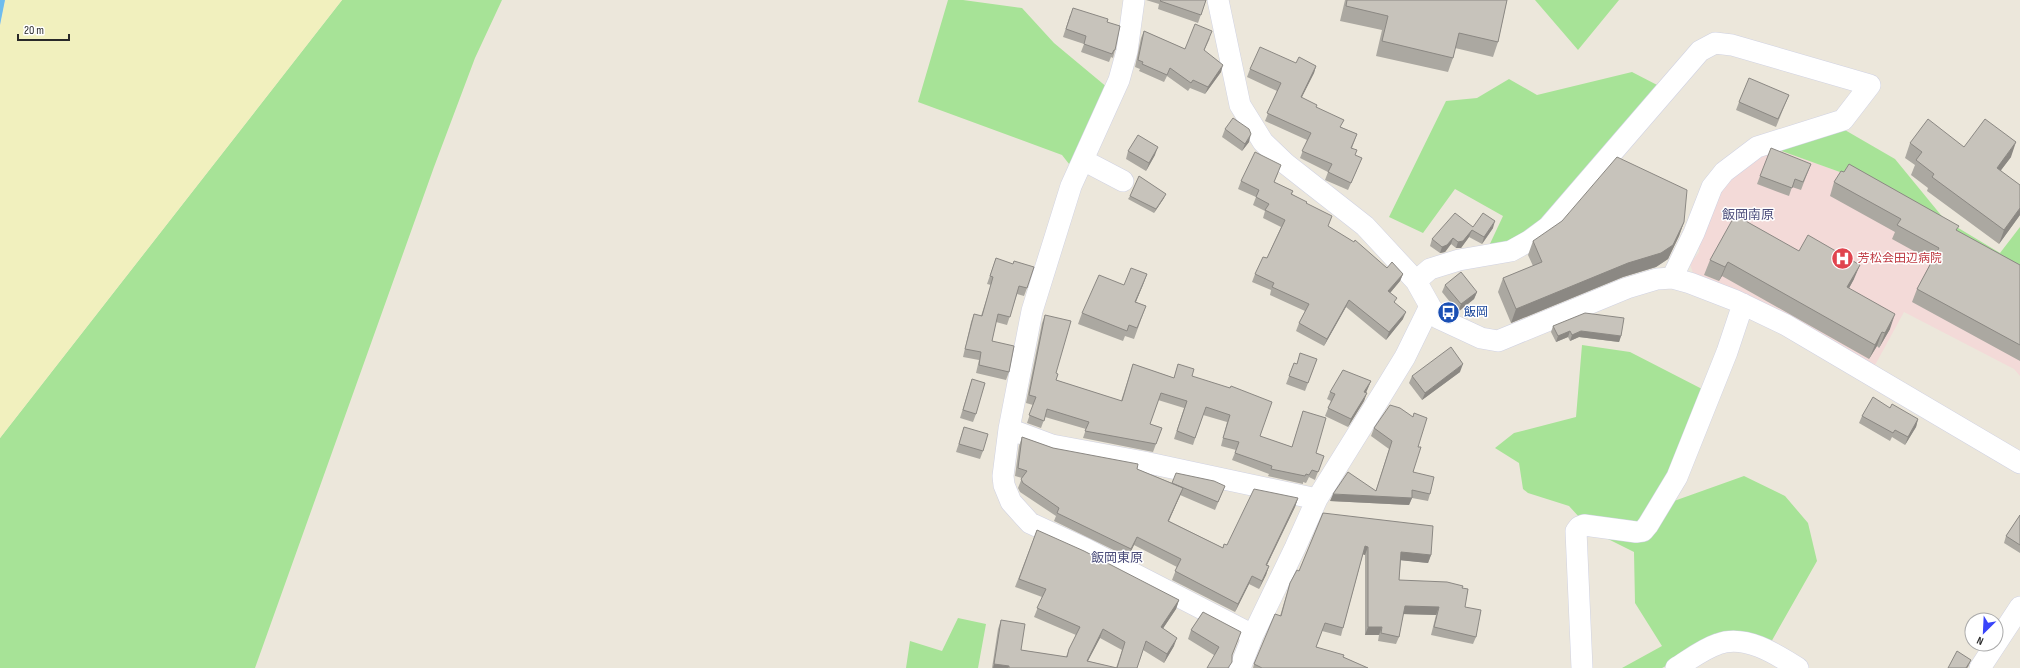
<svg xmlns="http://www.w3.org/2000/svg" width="2020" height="668" font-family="'Sofia Sans Condensed','Noto Sans JP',sans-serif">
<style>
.medical{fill:#f3dad8}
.green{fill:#a7e397}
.sand{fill:#f1f0be}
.water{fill:#6ebcee}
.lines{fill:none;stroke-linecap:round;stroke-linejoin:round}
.minor-casing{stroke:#d0d2e2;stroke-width:22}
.minor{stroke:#fff;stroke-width:21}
.wall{fill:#aba8a1;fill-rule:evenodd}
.shaded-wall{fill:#8b8883}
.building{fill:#c7c3bb;stroke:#8b8883;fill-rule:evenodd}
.labels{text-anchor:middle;stroke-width:3;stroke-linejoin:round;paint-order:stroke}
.health-label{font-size:12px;fill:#be3a42;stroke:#fff;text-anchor:start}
.transit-label{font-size:12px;fill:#164399;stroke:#fff;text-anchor:start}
.neighbourhood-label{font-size:13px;fill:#4a4c7a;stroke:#fff}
</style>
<rect width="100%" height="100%" fill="#ece7db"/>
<path class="medical" d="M1773,148L1851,176L2020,276V376L2014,369L1904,312L1874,367L1790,318L1693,273L1690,264L1699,252V236L1708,214L1732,172Z"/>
<path class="green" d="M342,0H502L475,58L434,167L255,668H0V438Z
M948,0H963L1022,8L1054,43L1108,88L1073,169L1062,155L918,102Z
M1535,0H1619L1578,50Z
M1632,72L1661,87L1527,234L1488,248L1503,216L1455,189L1423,233L1389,217L1446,101L1477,98L1509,79L1537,95Z
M1838,126L1895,159L1945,220L2000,253L2020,227V276L1851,176L1773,148Z
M1582,345L1630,352L1704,390L1675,467L1636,525L1580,518L1569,506L1528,493L1523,489L1519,463L1495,448L1514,433L1576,417Z
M1744,476L1785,496L1808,523L1817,561L1770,644L1727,634L1662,668H1622L1662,646L1635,603L1634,552L1604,537L1644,541L1650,539L1674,501Z
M958,618L986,624L978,668H906L910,641L942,651Z"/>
<path class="sand" d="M5,0H342L0,438V25Z"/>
<path class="water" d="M0,0H5L0,25Z"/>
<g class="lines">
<defs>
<path id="minor" d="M1134,0L1127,51L1119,80L1071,186L1032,311L1009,429L1003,476L1004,485L1011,502L1030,523L1086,549L1253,635
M1218,0L1240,105L1263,142L1286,164L1365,226L1416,281L1430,306L1438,318L1481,338L1498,341L1627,288L1657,279L1672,278L1690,283L1734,300L1786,325L2020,463
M1083,160L1123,181
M1416,281L1430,269L1459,260L1511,251L1529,241L1548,227L1700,51L1715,43L1732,45L1870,85L1843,120L1757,147L1724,172L1712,187L1694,233L1672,278
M1009,429L1052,445L1144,462L1317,499
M1240,668L1253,635L1295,548L1317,499L1386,388L1405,357L1430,306
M1582,668L1576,531L1579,527L1584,525L1636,532L1643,531L1648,525L1677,477L1727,352L1743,304
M1676,668C1689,660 1703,649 1718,644C1745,634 1776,654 1798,668
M1980,668L2020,607"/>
</defs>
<use href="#minor" class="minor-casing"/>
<use href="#minor" class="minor"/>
</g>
<path class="wall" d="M1146,0H1206L1198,23L1158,9L1159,4Z
M1345,0H1507L1498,42L1493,57L1455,48L1453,58L1448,72L1376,56L1382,30L1340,21Z
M1070,15L1107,22L1115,50L1113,58L1111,57L1109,62L1081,52L1084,44L1063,37Z
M1144,31L1185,49L1210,38L1204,51L1221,72L1205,94L1190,88L1188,91L1167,76L1164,82L1139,71L1140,69L1135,67L1141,38Z
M1296,63L1316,66L1314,73L1301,98L1316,107L1341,127L1357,134L1352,148L1359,165L1348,190L1325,180L1328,172L1300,158L1307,140L1265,121L1277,91L1247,77L1250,69Z
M1789,95L1776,127L1736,110L1739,102Z
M1225,129L1249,142L1242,151L1222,137Z
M1910,143L1964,147L2011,157L2001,170L2020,215L1999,244L1927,191L1928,188L1911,175L1915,165L1905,158Z
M1128,151L1155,155L1146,171L1126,159Z
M1811,164L1801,190L1792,187L1789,196L1757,184L1760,176Z
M1278,173L1274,182L1293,191L1292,194L1306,203L1328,226L1387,268L1403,274L1400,281L1390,293L1403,319L1386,340L1346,307L1324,346L1296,331L1299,323L1305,311L1270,295L1271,290L1252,282L1255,274L1267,258L1281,227L1263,218L1265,211L1253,205L1256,197L1238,189L1241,181Z
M1834,182L1957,231L2020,265V361L1912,302L1917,289L1932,261L1892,239L1895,232L1830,196Z
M1130,196L1164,198L1154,213L1128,199Z
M1684,222L1679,236L1668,259L1656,267L1623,277L1511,323L1498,292L1503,278L1533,266L1528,255L1533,241Z
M1473,227L1493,228L1482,244L1469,237L1461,248H1456L1451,244L1445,252L1440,253L1430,246L1432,239Z
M1799,251L1854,279L1849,288L1890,329L1879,348L1877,346L1869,359L1722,276L1719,281L1704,275L1710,260Z
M996,258L1027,288L1024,296L1017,294L1007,325L996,322L992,341L1009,372L1006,380L976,373L979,360L963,357L971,322L974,314L981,316L991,285L987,284Z
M1147,274L1136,302L1146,306L1134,339L1125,336L1123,341L1078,324L1082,313L1124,285Z
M1445,285L1477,292L1474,299L1458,312L1442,292Z
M1045,315L1056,373V380L1121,401L1133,364L1174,378L1178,364L1260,436L1292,447L1303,411L1316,453L1324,456L1316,477L1315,480L1309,477L1306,483L1303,482V484L1268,476L1269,474L1232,460L1236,450L1221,446L1227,422L1203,415L1193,445L1174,439L1184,408L1158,400L1150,424L1162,428L1153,452L1083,438L1086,429L1045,417L1041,428L1027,423L1033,405L1026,403L1042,323Z
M1553,326L1621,336L1619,342L1579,337L1570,341L1568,337L1556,342L1551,332Z
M1317,359L1305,391L1286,384L1294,363L1297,364Z
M1460,372L1422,400L1409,383L1412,376Z
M972,379L976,414L973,422L960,418Z
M1371,381L1368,388L1366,393L1364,401L1348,427L1325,416L1331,401L1327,399L1330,392Z
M1890,408L1918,419L1916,427L1905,445L1892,437L1890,441L1859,423L1862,416Z
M964,427L983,451L980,459L956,452Z
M1374,428L1418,447L1413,472L1430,494L1428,501L1412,498L1409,505L1330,501L1376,490L1389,449L1371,436Z
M1022,437L1053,448L1137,469L1172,483L1225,486L1215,510L1180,495L1169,521L1223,548L1227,545L1298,498L1295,507L1267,565L1269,566L1266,575L1259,589L1249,584L1235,612L1172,580L1177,567L1134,545L1128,557L1054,521L1056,516L1020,492L1018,488L1022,478L1015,476L1019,446Z
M1323,513L1431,555L1428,563L1401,560L1399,580L1462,588L1465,607L1476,637L1473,644L1431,635L1436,615L1403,614L1399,637L1396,644L1378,641L1379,635H1365V555L1363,554L1343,628L1341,636L1322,631L1316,647L1343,657L1368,668H1253L1254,664L1280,616L1290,583L1299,571Z
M2020,515V553L2004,543L2006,536Z
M1037,530L1179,600L1176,609L1163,628L1174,646L1164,663L1143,650L1137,668H992L998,629L1001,620L1021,650L1066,657L1069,649L1076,635L1034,617L1042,597L1015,587ZM1100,638L1122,650L1116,668L1088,661Z
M1203,612L1232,656L1214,655L1188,639L1191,630Z"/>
<path class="shaded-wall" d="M1223,65L1221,72L1205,94L1208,87Z
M1316,66L1314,73L1298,105L1301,97Z
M1251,134L1249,142L1242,151L1245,144Z
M2016,142L2011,157L1992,182L1997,168Z
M1158,147L1155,155L1146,171L1149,163Z
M1166,194L1164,198L1154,213L1156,209Z
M2020,208V215L1999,244L2004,230Z
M1495,221L1493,228L1482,244L1484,237Z
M1684,222L1679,236L1668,259L1656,267L1623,277L1511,323L1516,309Z
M1472,230L1469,237L1461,248H1456L1458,242Z
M1453,238L1451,244L1445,252L1440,253L1442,247Z
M1728,262L1722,276L1719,281L1725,267Z
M1860,265L1854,279L1842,301L1847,287Z
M1147,274L1143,285L1131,313L1135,302Z
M1403,274L1400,281L1385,299L1388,291Z
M1477,292L1474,299L1458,312L1461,304Z
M1349,300L1346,307L1324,346L1327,339Z
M1406,312L1403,319L1386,340L1389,332Z
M1895,314L1890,329L1879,348L1885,333Z
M1570,331L1568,337L1556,342L1558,336Z
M1581,331L1621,336L1619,342L1579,337L1570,341L1572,335Z
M1882,332L1877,346L1869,359L1875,345Z
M1463,364L1460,372L1422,400L1425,393Z
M1371,381L1368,388L1362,400L1364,392Z
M1367,393L1364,401L1348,427L1351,419Z
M1918,419L1916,427L1905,445L1908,437Z
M1183,488L1180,496L1165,529L1168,521Z
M1333,494L1412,498L1409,505L1330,501Z
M1298,498L1295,507L1263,573L1266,565Z
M1137,537L1134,545L1128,557L1131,549Z
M1365,546L1368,547L1365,555L1362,554Z
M1401,552L1431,555L1428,563L1398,560Z
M1269,566L1266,575L1259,589L1262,581Z
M1252,576L1249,584L1235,612L1238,604Z
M1179,600L1176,609L1158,636L1161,627Z
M1405,606L1439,607L1436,615L1402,614Z
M1368,627H1382L1379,635H1365Z
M1103,629L1100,638L1084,668L1087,661Z
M1177,638L1174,646L1164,663L1167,654Z
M1971,660L1968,667L1967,668H1966Z
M994,664L1009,666L1008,668H993Z"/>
<path class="building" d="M1161,0H1206L1201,15L1160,1Z
M1347,0H1507L1498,42L1459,33L1453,58L1382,41L1388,16L1346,6Z
M1073,8L1108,19L1107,22L1120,26L1115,50H1114L1112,54L1084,44L1086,36L1066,29Z
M1195,24L1212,31L1204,50L1223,65L1208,87L1193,80L1191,83L1170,68L1167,75L1142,64L1143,62L1138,60L1144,31L1185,49Z
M1260,47L1296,63L1299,57L1316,66L1301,97L1317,105L1316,107L1344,120L1340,127L1357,134L1351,148L1357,150L1355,155L1362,158L1351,183L1328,172L1332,164L1302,151L1311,133L1267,113L1281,83L1250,69Z
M1749,78L1789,95L1778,119L1739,102Z
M1233,118L1249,129L1251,134L1245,144L1225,129Z
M1928,119L1964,147L1985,119L2016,142L1997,168L2020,185V208L2004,230L1932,177L1934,174L1916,160L1922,152L1910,143Z
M1138,135L1158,147L1149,163L1128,151Z
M1771,148L1811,164L1803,182L1795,179L1792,188L1760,176Z
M1255,152L1281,165L1274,182L1293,191L1291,194L1307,202L1306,203L1332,216L1328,226L1354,242L1355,240L1387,268L1392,262L1403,274L1388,291L1397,298L1394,302L1406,312L1389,332L1349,300L1327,339L1299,323L1309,304L1272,287L1274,283L1255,274L1263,257L1267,258L1285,220L1265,210L1269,204L1256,197L1259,190L1241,181Z
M1617,157L1687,190L1684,222L1673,245L1661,253L1628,263L1516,309L1503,278L1542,262L1533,241L1562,221Z
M1849,164L1959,226L1956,230L2020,265V345L1917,289L1939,248L1897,225L1901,219L1834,182L1841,171L1844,172Z
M1139,176L1166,194L1156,209L1130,196Z
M1455,213L1473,227L1483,213L1495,221L1484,237L1472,230L1463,241L1458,242L1453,238L1447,245L1442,247L1432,239Z
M1735,215L1799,251L1808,235L1860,265L1847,287L1895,314L1885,333L1882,332L1875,345L1728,262L1725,267L1710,260Z
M996,258L1013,264L1014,261L1034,267L1027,288L1019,286L1010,317L998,314L992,341L1014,346L1009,372L979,365L981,352L965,349L974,314L982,316L993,277L990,276Z
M1131,268L1147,274L1135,302L1146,306L1137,328L1129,325L1127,331L1082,313L1099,275L1124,285Z
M1461,272L1477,292L1461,304L1445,285Z
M1585,313L1624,318L1621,336L1581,331L1572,335L1570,331L1558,336L1553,326Z
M1045,315L1071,321L1056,373L1058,374L1056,380L1122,401L1133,364L1174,378L1178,364L1194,369L1192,376L1230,388L1231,386L1272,402L1260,436L1292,447L1303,411L1326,418L1316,453L1324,456L1319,470L1318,472L1312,470L1309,475L1306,474L1305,476L1271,469L1272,466L1235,453L1239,442L1223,438L1230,415L1206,407L1195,438L1177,431L1187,401L1161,393L1150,424L1162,428L1156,444L1085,431L1089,422L1047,409L1044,421L1029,415L1036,397L1029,395Z
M1451,347L1463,364L1425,393L1412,376Z
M1300,353L1317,359L1308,383L1289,376L1294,363L1297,364Z
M1343,370L1371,381L1364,392L1367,393L1351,419L1328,408L1335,394L1330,392Z
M972,379L985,383L976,414L963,410Z
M1873,397L1890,408L1892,404L1918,419L1908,437L1895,430L1893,433L1862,416Z
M1390,405L1400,408L1413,417L1414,413L1427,418L1418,447H1421L1413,472L1434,477L1430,494L1412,490V498L1333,494L1348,472L1376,491L1392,441L1374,428Z
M964,427L988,434L983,451L959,444Z
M1022,437L1053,448L1138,464L1137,469L1183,488L1168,521L1223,548L1224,544L1227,545L1254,489L1298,498L1266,565L1269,566L1262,581L1252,576L1238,604L1175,571L1181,559L1137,537L1131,549L1057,513L1059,508L1023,483L1021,479L1027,471L1018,468Z
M1176,473L1214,481L1225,486L1218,502L1172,483Z
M1323,513L1433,526L1431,555L1401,552L1399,580L1447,582L1463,586L1462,588L1468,589L1465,607L1481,610L1476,637L1434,627L1439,607L1405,606L1399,637L1381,633L1382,627H1368V547L1365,546L1343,628L1325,623L1316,647L1344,655L1343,657L1368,668H1262L1254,664L1275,614L1281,616L1290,583L1297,570L1299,571Z
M2020,515V545L2006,536Z
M1037,530L1084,551L1179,600L1161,627L1177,638L1167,654L1146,641L1137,668H1009V666L994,664L1001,620L1025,624L1021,650L1067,657L1069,649L1080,627L1037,608L1046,589L1019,579ZM1103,629L1125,642L1117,668L1087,661Z
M1203,612L1241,632L1232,655V662L1228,668H1207L1219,647L1191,630Z
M1957,651L1971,660L1966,668H1948Z"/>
<defs>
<symbol id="hospital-disc" viewBox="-11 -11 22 22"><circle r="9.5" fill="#e0444e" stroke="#fff"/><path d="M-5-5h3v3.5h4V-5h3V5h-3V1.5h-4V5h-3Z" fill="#fff"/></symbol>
<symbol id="bus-disc" viewBox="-11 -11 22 22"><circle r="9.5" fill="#1a4fb4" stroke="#fff"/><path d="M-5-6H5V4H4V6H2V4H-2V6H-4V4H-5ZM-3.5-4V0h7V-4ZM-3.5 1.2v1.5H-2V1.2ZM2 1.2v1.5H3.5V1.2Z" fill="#fff"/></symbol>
</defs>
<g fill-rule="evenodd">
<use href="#hospital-disc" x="1830" y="246" width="25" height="25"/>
<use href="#bus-disc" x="1436" y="300" width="25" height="25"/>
</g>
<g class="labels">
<g class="health-label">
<text x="1858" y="262">芳松会田辺病院</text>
</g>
<g class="transit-label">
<text x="1464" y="316">飯岡</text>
</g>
<g class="neighbourhood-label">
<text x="1748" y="219">飯岡南原</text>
<text x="1117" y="562">飯岡東原</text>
</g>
</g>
<g transform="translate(1984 632) rotate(204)"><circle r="19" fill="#ffffff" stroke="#a9a9a9"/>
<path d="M0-3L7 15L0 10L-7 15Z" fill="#3a45fa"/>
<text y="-6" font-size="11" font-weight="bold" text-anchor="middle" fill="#292929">N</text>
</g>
<path d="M18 34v6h51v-6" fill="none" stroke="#292929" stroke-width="2"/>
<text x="24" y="34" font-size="12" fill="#292929" stroke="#ffffff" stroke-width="3" paint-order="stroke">20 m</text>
</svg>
